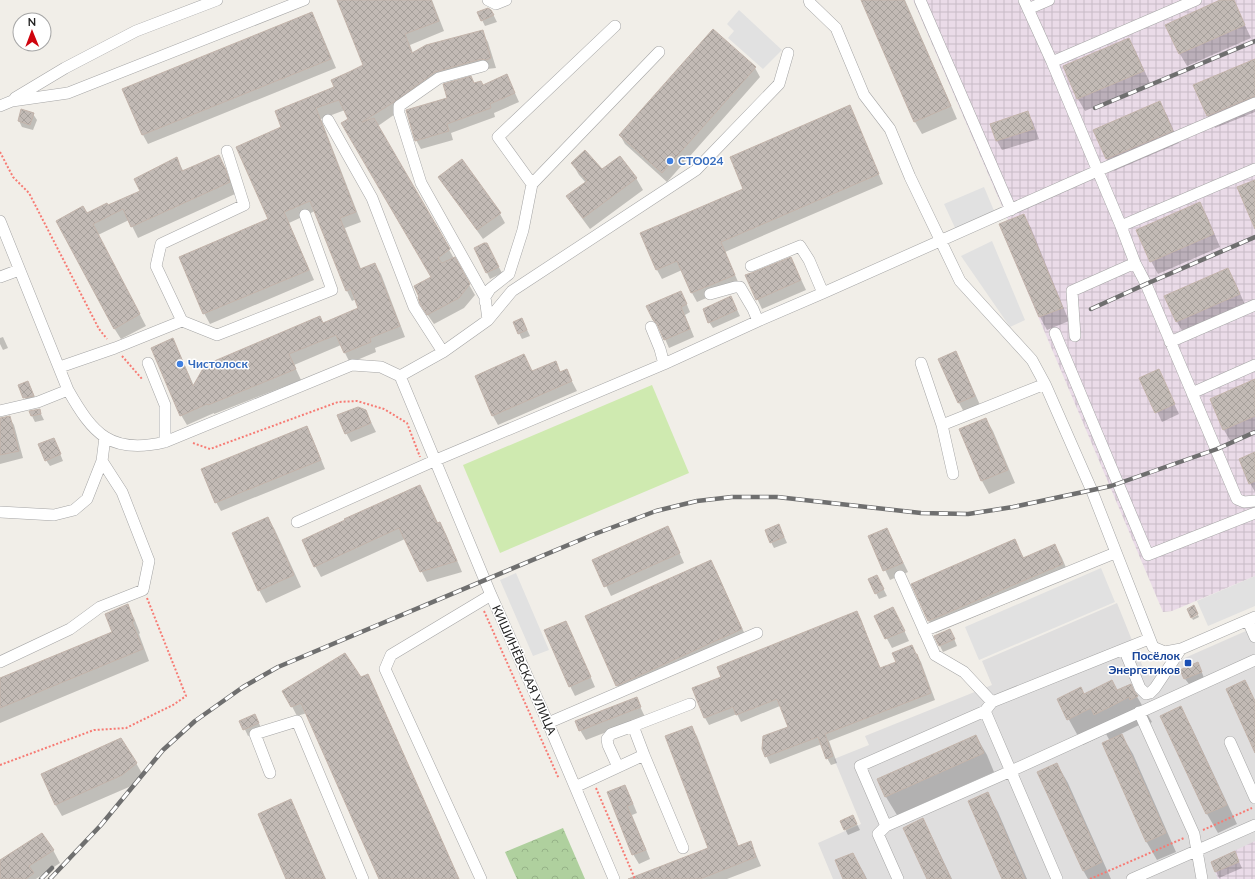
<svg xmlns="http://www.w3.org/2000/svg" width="1255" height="879" font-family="Lato,sans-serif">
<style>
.residential{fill:#dfdede}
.industrial{fill:url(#industrial-grid)}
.grass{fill:#cfeab0}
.forest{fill:url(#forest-crowns)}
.parking{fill:#e1e1e1}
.shadow{fill:#0003}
.building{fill:url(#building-cross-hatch);stroke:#c3b4ab}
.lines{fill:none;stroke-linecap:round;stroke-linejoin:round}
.minor-casing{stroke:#a5a5a5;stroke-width:12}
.path{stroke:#f77b74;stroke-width:2;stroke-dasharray:2 2;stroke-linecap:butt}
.minor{stroke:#fff;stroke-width:11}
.rail-casing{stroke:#6f6f6f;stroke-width:4.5}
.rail{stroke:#fff;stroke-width:3;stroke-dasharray:9;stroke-linecap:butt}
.shop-dot{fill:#3f7fe0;stroke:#fff;stroke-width:1.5}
.transit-dot{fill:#1a4fb4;stroke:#fff;stroke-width:1.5}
.labels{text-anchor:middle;stroke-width:3;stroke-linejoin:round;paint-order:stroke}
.shop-label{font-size:12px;font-weight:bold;fill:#366cbe;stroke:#fff;text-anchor:start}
.transit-label{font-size:12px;font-weight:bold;fill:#164399;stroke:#fff;text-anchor:end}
.street-label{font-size:12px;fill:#212121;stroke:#fff}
</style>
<defs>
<pattern id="industrial-grid" width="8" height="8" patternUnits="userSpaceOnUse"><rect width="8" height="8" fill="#eadbe8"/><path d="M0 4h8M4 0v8" fill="none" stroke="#c8bcc7"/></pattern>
<pattern id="forest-crowns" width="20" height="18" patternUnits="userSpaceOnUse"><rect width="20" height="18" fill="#afd09e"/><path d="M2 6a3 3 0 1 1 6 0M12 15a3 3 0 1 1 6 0" fill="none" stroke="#96b288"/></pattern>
<pattern id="building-cross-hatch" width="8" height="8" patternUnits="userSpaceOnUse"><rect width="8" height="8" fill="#c2bab5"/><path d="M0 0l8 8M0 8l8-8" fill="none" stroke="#a6a09b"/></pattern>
</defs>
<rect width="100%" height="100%" fill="#f1eee8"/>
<path class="residential" d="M1117,603L1146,675L1255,627V879H833L818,843L861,824L834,759L869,745L865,736L992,685L982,661Z"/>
<path class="industrial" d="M913,0H1255V576L1172,611L1163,612L999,224L1008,220Z
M1255,841V879H1218L1211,862Z"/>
<path class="grass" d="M652,385L689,473L500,553L463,465Z"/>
<path class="forest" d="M563,828L585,879H517L505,852Z"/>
<path class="parking" d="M739,10L782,50L763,69L728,38L734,31L727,24Z
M984,187L995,213L956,230L944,204Z
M992,241L1025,320L1010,327L961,256Z
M1101,568L1115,602L979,660L965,627Z
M516,573L549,650L533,656L500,580Z
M1255,576V606L1208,626L1197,601Z"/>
<path class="shadow" d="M342,0H432L444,31L410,45L413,53L482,32L488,42L496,68L487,69L441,82L378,126L475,295L464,308L434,324L427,314L432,277L345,110L321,119L361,222L345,228L361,269L375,264L381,274L405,337L375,348L376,352L350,363L341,345L294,365L301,380L214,414V413L187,425L181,415L172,340L178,350L194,386L323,323L360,308L356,299L352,301L347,291L315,211L289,223L314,280L210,324L204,313L269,220L282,128L364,65Z
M863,0H905L957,119L922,134L915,122Z
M1223,0H1233L1251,38L1187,66L1180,54L1167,25Z
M491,10L497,22L485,26L482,20Z
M312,13L317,23L336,68L148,144L143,135Z
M1129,39L1136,52L1150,83L1085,111L1078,99L1064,67Z
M1255,60V112L1215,128L1208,116Z
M755,68L760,77L667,182L625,144L620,135Z
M471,78L475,84L483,86L511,84L519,102L494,113L495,117L451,133L453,140L421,149L416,140L448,98Z
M1159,102L1167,115L1179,143L1114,171L1107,159L1095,131Z
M1028,113L1033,122L1039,139L1002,150L997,141L992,124Z
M33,114L37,120L33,130L22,127L19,121Z
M854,116L883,184L725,252L739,284L697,302L692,293L682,270L662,279L657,270L744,189Z
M176,158L184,172L224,167L231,182L235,194L138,238L129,220L98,235L146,326L121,339L114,328L86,214L108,206L141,191Z
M462,161L500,214L505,223L483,239L445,186L440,177Z
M572,163L636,178L643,190L590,229L575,209L568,197L586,183L579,175Z
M1200,204L1207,216L1220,247L1158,274L1151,261Z
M1024,215L1031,228L1069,321L1047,330L1040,317L1000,225Z
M475,248L490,250L502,273L490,279Z
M791,258L806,290L762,309L746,275Z
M1228,270L1235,282L1246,307L1184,334L1177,322Z
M685,300L690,312L685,315L694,337L669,348L661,330L654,320Z
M734,303L740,316L713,328L709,322Z
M522,319L530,336L522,339L519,333Z
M3,337L8,348L3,350L0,344V338Z
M955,352L961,362L980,405L964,412L959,403Z
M524,356L532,372L555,362L561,373L566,370L577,391L498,425L493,416Z
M1158,370L1179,414L1162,422L1141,378Z
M1255,380V432L1231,442L1224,430L1211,400Z
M19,386L31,388L37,402L28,404Z
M39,410L44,420L35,422L32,416Z
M365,410L376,432L351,442L346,433Z
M9,417L14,425L23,458L0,464V418Z
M986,419L993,431L1015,483L989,494L982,481L960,429Z
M307,428L312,437L325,469L221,511L216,502Z
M54,439L63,461L50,466L46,460Z
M1255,453V492L1250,483Z
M420,486L426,497L438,523H439L446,534L462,572L427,582L405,539L321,577L315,566Z
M268,518L275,530L301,587L266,603L259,590Z
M779,525L787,543L774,548L771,542Z
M668,528L684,563L611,596L594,561Z
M887,529L908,572L890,580L869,537Z
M1015,541L1024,558L1055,545L1062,558L1070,577L936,633L929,621L913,584Z
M716,570L747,639L622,695L617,685Z
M880,582L887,596L879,599L876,593Z
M127,606L134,618L140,633L139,634L149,661L0,723V679L113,632Z
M857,612L861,619L880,669L917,655L921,662L935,700L829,741L837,763L831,765L827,758L822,744L770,764L763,749L789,727L780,706L741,722L737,714L709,725L705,718L693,688L722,677Z
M1198,615L1199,617L1193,620L1192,618Z
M875,617H898L909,641L892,648Z
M565,622L571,632L595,687L575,696L570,686Z
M953,636L957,646L943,652L940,646Z
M1201,670L1204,678L1189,684L1185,679Z
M368,675L373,685L459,879H380L307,713L297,716L284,691L360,678Z
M1117,691L1136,695L1152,722L1146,725L1145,722L1121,734L1133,754L1176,852L1157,860L1146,841L1110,741L1106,734L1083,745L1058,700L1084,695Z
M636,698L645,717L586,740L580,730Z
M1180,708L1191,726L1237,824L1218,833L1207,814L1162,716Z
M241,721H258L262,730L248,736Z
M691,727L697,736L739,847L750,843L755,852L761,866L727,879H643L709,849Z
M976,736L987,755L994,772L897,815L886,797L879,780Z
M136,763L143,775L129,787L62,816L55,804Z
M1057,764L1068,783L1111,879H1088L1083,870Z
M625,786L630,796L637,813L632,815L650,859L639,864L633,854L608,793Z
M987,793L998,812L1027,879H1003Z
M290,801L296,810L326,879H287Z
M853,816L860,830L848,835L845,829Z
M923,820L933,839L952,879H928Z
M53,850L60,863L36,879H0V861Z
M1235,853L1242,868L1219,878L1212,863Z
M853,854L864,873L867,879H844Z"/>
<path class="building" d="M337,0H431L439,21L405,34L412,53L426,45L483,30L491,58L486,60L481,59L435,72L394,102L362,122L374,118L450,249L438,258L442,263L455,257L470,284L459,298L427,315L420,304L418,297H419L414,286L431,277L341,123L348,119L339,100L316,108L356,212L340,218L360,269L375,263L400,326L370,338L371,342L344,353L336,335L289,354L296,369L208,405L207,404L180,416L151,348L173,338L193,386L205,365L320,316L323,323L358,308L351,289L346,291L310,201L284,212L309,270L203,314L179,257L268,219L236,147L281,127L275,111L334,87L331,80L349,72L363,65Z
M861,0H904L951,106L914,122Z
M1220,0H1234L1245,25L1179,54L1165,25Z
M488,8L491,10L494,15L481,21L477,12Z
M312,12L331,59L142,135L122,89Z
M713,29L756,67L662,173L619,135Z
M1129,38L1144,71L1077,99L1063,66Z
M1255,59V96L1207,116L1193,85Z
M507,74L515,93L490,104L491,108L447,124L449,131L415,141L406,110L447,98L443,84L471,76L474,83L481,81L483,85Z
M1160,101L1173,131L1106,159L1093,130Z
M850,105L879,174L721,242L735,275L691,293L677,261L656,270L640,233L743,189L730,157Z
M21,109L34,113L30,125L18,121Z
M1028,111L1034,129L996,141L990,124Z
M585,150L602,169L620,156L637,178L583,218L566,196L587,181L571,163Z
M219,155L226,170L230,182L131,227L123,209L93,224L140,314L114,329L56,221L83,206L87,213L107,203L108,205L140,191L134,179L177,157L182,171Z
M462,159L501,213L477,230L438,177Z
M1255,180V229L1237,187Z
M1200,202L1214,234L1150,262L1136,230Z
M1024,214L1063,308L1039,317L999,224Z
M484,243H487L499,267L486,273L474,248Z
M791,257L801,280L756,300L745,275L754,272Z
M1228,268L1240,294L1176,322L1164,296Z
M681,291L687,304L681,307L690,329L664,340L657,324L653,320L646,306Z
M731,296L737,310L708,323L703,309Z
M522,318L527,330L518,334L513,322Z
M956,351L975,396L958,403L938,359Z
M524,354L532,371L556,361L560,372L567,369L572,381L492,416L475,376Z
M1159,369L1175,404L1155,413L1139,378Z
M1255,379V416L1223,430L1210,399Z
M28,381L34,396L23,398L18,385Z
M358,407L366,410L371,423L345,434L337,415Z
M40,409L41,414L31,416L29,411Z
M10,416L19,451L0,455V418Z
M986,418L1008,470L981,481L959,429Z
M307,426L321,460L215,503L201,469Z
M54,438L61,454L45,461L38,444Z
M1255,452V481L1249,484L1239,459Z
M420,485L437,523L440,522L457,561L420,572L399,528L314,567L302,540L345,520L344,519Z
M268,517L294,575L258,591L232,533Z
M779,524L784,537L770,543L765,530Z
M668,526L680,553L604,587L592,560Z
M887,528L903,563L883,571L868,536Z
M1015,539L1023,558L1055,544L1063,564L928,621L911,584Z
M711,560L742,629L616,686L585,616Z
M877,575L884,589L875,594L868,579Z
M128,604L134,621L132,622L143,649L0,708V678L112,632L105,614Z
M1194,605L1198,614L1191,618L1187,609Z
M893,607L905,631L885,639L874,616Z
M857,611L880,668L896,662L892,653L912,645L916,654H917L931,693L825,734L833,756L826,759L818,737L765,757L762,749L763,736L788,727L777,699L736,715L733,707L704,718L692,688L721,677L717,667Z
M566,621L591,677L569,687L544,630Z
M950,629L955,639L939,646L934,636Z
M345,653L361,677L368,674L459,879H379L301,703L291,707L282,691Z
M1198,662L1202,672L1184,679L1180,670Z
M1112,680L1117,690L1131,684L1134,691L1138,696L1130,700L1129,697L1094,715L1091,708L1067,720L1057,699L1081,687L1084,694Z
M1245,680L1255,701V753L1226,689Z
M637,697L641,707L579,731L575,721Z
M1181,706L1227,805L1206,814L1160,716Z
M255,714L259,723L243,730L239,721Z
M692,726L738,846L751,841L756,857L700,879H628L708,848L665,736Z
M1122,734L1166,833L1146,842L1102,743Z
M976,735L984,753L885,797L877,779Z
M121,738L137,763L122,775L55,805L41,774Z
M1057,763L1102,862L1083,871L1037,772Z
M625,785L633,804L627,806L646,850L632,855L607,792Z
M988,792L1025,879H1002L968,801Z
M291,799L325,879H286L258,814Z
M853,815L857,824L844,830L840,821Z
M923,818L951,879H927L903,828Z
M42,833L54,850L29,866L34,873L26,879H0V860Z
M1235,851L1239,862L1215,872L1211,862Z
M853,853L866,879H843L835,860Z"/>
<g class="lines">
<defs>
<path id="minor" d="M488,0L496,4L506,0
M809,0L810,3L836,28L864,95L890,129L910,177L960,281L1032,360L1045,384L1092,491L1153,647L1165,652L1181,649L1255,617
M920,0L1011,210
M1024,0L1052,62L1121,226L1135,263L1146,284L1237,499L1244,502L1255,501
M1028,9L1049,0
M1052,62L1196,0
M483,66L439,78L399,106V113L421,183L485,297V302
M15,98L65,68L136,31L217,0
M0,106L12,101L68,93L304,0
M328,120L372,198L414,307L443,352
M532,184L498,137L615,26
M0,221L68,390C93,434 111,455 165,442L352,365L381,367L400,376L491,595L548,723L614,879
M1121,226L1255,169
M751,266L800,246L809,260L823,293
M0,277L19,270
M710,294L735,287H740L753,309L758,321
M488,320L485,297L490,289L509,274L523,230L532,184L659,52
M182,321L217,335L332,290L305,215
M651,327L660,349L664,364
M1055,333L1148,555L1255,513
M1075,336L1072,291L1135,263
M1170,342L1255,305
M148,363L165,405V442
M921,363L942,425
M60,367L115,348L182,321L156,266L161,244L244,205L227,151
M400,376L443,352L488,320L512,291L696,170L779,84L788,53
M1192,393L1255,365
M0,411L38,402L68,390
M953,474L942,425L1045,384
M0,512L54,515L74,510L87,499L102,461L105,437
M297,522L436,460L664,364L758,321L823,293L1097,171L1255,103
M900,576L935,655L964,672L992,702L985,711L1057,879
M1248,621L1255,637
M924,631L1115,553
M1149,639L1124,649L1140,688L1146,694L1150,693L1155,688L1181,649
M0,662L70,629L100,607L143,590L149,561L122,492L102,461
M1139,712L1194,834L1202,879
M548,723L757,633
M1230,742L1255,798
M644,755L633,726L690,704
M618,767L608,745L607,739L611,734L633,726
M270,773L255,734L297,721L363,879
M575,787L644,755L683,848
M886,826L860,766L985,711L992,702L1124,649
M481,879L385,669L391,655L491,595
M898,879L878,834L886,826L1011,771L1255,660
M1132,879L1255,825"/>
</defs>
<use href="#minor" class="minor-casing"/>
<path class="path" d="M0,152L13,177L29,193L99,329L107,339
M122,356L143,380
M193,443L210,449L338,402L357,401L384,409L407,423L420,457
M484,611L559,779
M0,765L94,730L126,728L173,705L186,696L147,598
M596,788L635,879
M1203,830L1252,808
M1090,879L1184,838"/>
<use href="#minor" class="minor"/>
<defs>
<path id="rail" d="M1095,108L1255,41
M1091,309L1146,284L1255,237
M41,879L52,868
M50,879L101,825L163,750L195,721L243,687L278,667L592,535L656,511L697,501L732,497H777L921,513L968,514L1013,507L1111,486L1217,449L1255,432"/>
</defs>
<use href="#rail" class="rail-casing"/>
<use href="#rail" class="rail"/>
</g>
<g class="shop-dot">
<circle cx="670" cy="161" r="4"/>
<circle cx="180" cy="364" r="4"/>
</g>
<rect class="transit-dot" x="1184" y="659" width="8" height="8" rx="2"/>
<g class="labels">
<g class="shop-label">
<text x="678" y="165">СТО024</text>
<text x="188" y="368">Чистолоск</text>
</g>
<g class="transit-label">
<text x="1180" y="660">Посёлок<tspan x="1180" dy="14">Энергетиков</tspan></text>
</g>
<g class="street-label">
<text transform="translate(524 670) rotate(66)" y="4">КИШИНЁВСКАЯ УЛИЦА</text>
</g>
</g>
<g transform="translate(32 32) rotate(359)"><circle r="19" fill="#ffffff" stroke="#a6a6a6"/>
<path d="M0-3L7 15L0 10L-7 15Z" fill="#cf040e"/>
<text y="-6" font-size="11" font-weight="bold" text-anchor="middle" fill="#212121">N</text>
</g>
</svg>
